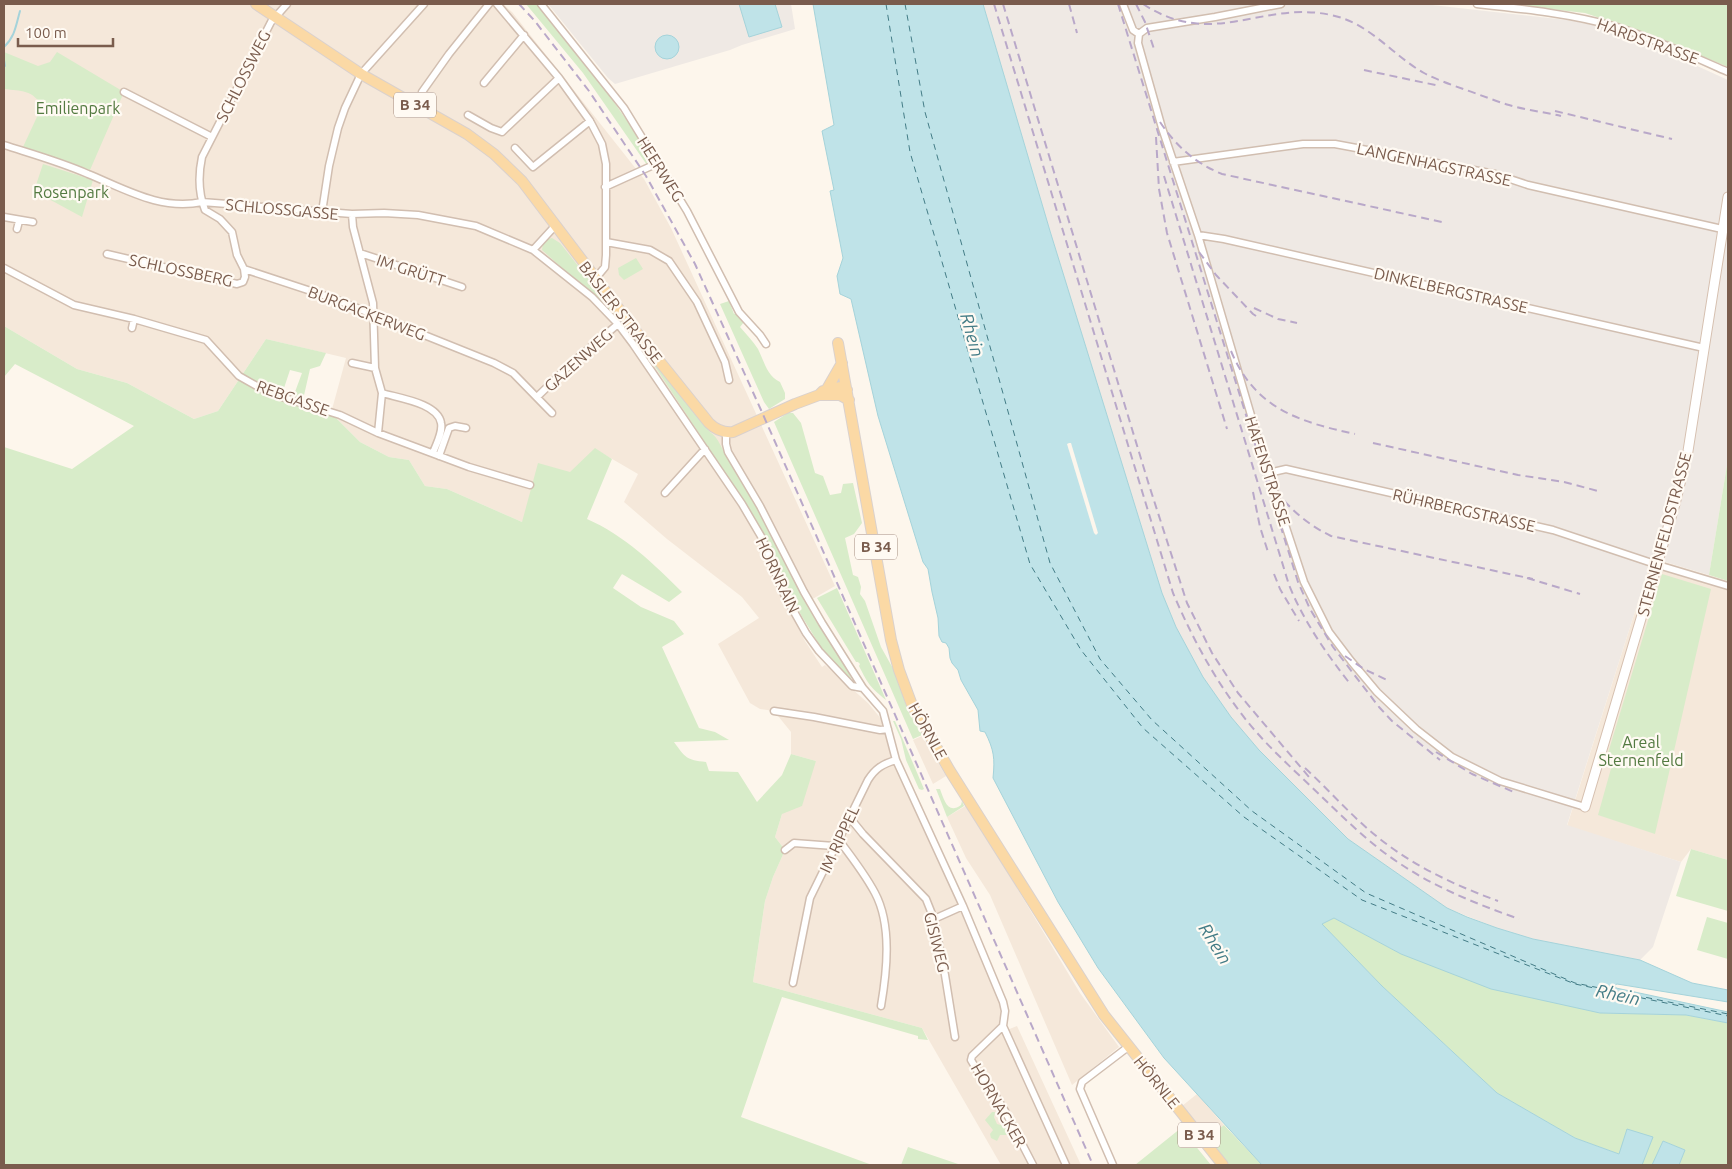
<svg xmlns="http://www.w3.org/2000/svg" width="1732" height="1169" font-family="Ubuntu,sans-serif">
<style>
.residential{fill:#f5e8da}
.industrial{fill:#efe9e4}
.green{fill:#d8ecc9;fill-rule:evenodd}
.water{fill:#bfe3e8;stroke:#a5d3da}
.pier{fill:#fdf6ec}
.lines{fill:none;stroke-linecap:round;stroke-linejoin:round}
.stream{stroke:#a5d3da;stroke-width:2}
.ferry{stroke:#437c86;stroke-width:1;stroke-dasharray:6 5;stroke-linecap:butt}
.street-casing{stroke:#d1beb0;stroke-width:9}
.secondary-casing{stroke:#d6c0b0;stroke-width:11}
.primary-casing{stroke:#dad1cd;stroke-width:12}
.street{stroke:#fff;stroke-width:6}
.secondary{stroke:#fff;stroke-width:9}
.primary{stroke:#fbd9a5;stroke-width:10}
.rail{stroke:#b9a8c9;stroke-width:2;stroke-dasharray:8 5;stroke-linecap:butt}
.labels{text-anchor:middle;stroke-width:4.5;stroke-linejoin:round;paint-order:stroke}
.shield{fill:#fffaf3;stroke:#a28b7f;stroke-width:1}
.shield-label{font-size:15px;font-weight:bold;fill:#7a5c4d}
.street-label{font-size:16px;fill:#7a5c4d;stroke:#fffaf3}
.park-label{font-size:16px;fill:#537a41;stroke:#fffaf3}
.water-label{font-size:18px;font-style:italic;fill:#437c86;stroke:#fffaf3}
</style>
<rect width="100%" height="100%" fill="#fdf6ec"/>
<path class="residential" d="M4,4H503L512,12L644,179L671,228L835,586L790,612L805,641L822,667L825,665L868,703L882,720L896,767L963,913L1002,1008V1014L999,1020L1002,1032L1017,1026L1081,1165H1001L922,1028L753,982L765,901L773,877L785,850L775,837L782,814L816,761L791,754V732L774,711L760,709L750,703L718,644L759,618L742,597L667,539L624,502L638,474L595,449L522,522L447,489L425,486L409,460L389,457L360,442L331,413L346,358L266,339L218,411L194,419L127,383L77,369L4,326Z
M1652,558L1728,581V860L1691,849L1681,862L1567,826Z
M922,736L946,776L933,784L913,740Z
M967,805L1080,993L1119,1047L1072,1085L990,895L966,858L947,817Z
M1197,1094L1224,1125L1208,1137L1182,1106Z"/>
<path class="industrial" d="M548,4H791L795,29L742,45L730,50L615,84L608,78Z
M983,4H1423L1567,20L1593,25L1631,36L1728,80V459L1709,575L1652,558L1567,825L1681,862L1653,947L1640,960L1533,939L1497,928L1447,908L1348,839L1259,750L1231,717L1203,677L1176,627L1162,593L1050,231Z"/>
<path class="green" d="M526,4H539L587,64L647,149L651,160L647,165L583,73Z
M1506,4H1728V67L1659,38L1585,13Z
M4,52L38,66L50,62L57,52L124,92L90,170L23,147L42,106C33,90 21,91 4,89Z
M43,164L93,180L82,217L34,191Z
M552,238L560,243L624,324L622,325L598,300L542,250L543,243L548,239Z
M636,258L643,269L624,280L619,275L618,268Z
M729,301L734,314L736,313L744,322L740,327C746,334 753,341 758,349C764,361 767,376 780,382L785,393V399L769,409L764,402L720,304Z
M4,326L77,369L127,383L194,419L218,411L266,339L326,353L320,366L310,369L302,404L331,413L360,442L389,457L409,460L425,486L447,489L522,522L538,463L570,472L595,448L612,459L587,519C624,535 654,564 682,592L669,602L622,574L613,588L641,607L674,621L684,634L662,647L699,728L715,732L729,740L674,742C685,757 686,760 706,762L709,771L738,772L757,802L782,775L791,754L816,761L802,806L782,814L775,837L785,850L773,877L765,901L753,982L922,1028L928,1040L918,1039V1036L782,997L741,1117L872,1165H4V447L72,469L134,426L15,364L4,377ZM290,370L302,373L292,400L281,397Z
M656,364L710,432C719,438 721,448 727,457C760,508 785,565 815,619C823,632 850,669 852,681L825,654L801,615L766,542L748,508L654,365Z
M788,413H793L801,423L815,473L823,476L830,495L841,493L843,484L853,483L862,523L854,534L845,538L853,575L858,577L861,587L860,594L865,601L881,647L895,672L908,711L922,735L913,739L774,422Z
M1728,459V581L1709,575Z
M1662,574L1711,589L1655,834L1598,815L1612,765L1605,763Z
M837,588L883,693L886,700C870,687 868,684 859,666L860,664L858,662H856L817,598Z
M893,721H895L924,789L922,790L919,789L906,760L901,739Z
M936,789H940C944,800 948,815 961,805L962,801L964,806L947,817Z
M1691,849L1728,860V911L1676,896Z
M1707,917L1728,923V959L1697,950Z
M1334,918L1401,954L1600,1013L1686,1015L1728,1023V1165H1679L1685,1150L1663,1141L1652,1165H1642L1652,1137L1619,1154L1575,1138L1497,1093L1382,986L1322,924Z
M992,1112H995L994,1117L997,1124L1004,1126L1008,1130L1007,1135H1000L997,1141L991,1138L990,1134L993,1130L985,1120Z
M1224,1125L1262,1165H1230L1208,1137Z
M1181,1128L1211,1165H1135Z
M908,1147L961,1165H963H901Z"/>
<path class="water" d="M739,4H775L782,27L749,37Z
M813,4H983L1050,231L1162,593L1176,627L1203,677L1231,717L1259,750L1348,839L1447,908L1467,917L1497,928L1533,939L1640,960L1692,983L1728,990V1002L1617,984L1615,985L1616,988L1728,1012V1023L1686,1015L1600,1013L1491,989L1401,954L1334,918L1322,924L1382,986L1497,1093L1575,1138L1619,1154L1627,1129L1653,1137L1642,1165H1262L1164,1058L1098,968L1058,902L993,778C995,758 994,750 985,732L980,731L978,710L961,680L958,670L952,663L950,658L949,648L946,643L942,642L939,636L938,618L932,592L928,569L923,562L878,416L851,299L840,294L837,276L843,258L830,191L834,190L822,131L834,125Z
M655 47a12 12 0 1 1 24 0a12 12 0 1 1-24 0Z
M1663,1141L1685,1150L1679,1165H1652Z"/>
<path class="pier" d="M1069,443H1071L1098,533L1096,535L1094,533L1067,444Z"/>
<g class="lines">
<path class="stream" d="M4,47C15,37 16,25 20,11
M4,60L5,66"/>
<path class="ferry" d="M886,4L910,152L1030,564L1081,650L1143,728L1244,817L1362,900L1575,984L1728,1016
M905,4L925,112L1050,563L1100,659L1152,720L1252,811L1366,893L1575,983L1728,1014"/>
<defs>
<path id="street" d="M287,4L271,22L202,157C198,176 198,192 205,210L220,219L232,232L237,255L244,269L332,298L494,363L513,373L552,413
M497,4L559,78L590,121L602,144L606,164V255L605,267L595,279
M541,4L624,108L687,211L739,312L760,335L766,344
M1123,4L1133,30L1139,34
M1477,4C1524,9 1572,14 1617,27C1655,39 1692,56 1728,72
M1139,34L1138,43L1162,128L1198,235L1268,473L1304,582L1329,632L1351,661L1377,692L1416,729L1452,757L1500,781L1585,807
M1139,34L1147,28L1215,17L1281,4
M484,83L524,35
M124,92L212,137
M422,92L449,54L489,4
M468,115L491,128L502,132L559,78
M4,145C32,154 61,162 88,174C125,189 161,211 202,202L352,214L384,213L418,215L476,226L533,250L555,226
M515,148L533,167L590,121
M1173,162L1303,144H1335L1495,174L1528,185L1722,229
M605,187L658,163
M322,212L329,166L338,128L345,108L361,74L424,4
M352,214L353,227L373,303L375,368L382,393L378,433
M4,217L33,222
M17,229L19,221
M1198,235L1224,239L1704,348
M606,242L650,250L669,261L697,302L725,362L729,380
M533,250L592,297L618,324L633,344L742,504L762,538L784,594L806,633L819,651L852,686L863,688
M360,253L462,287
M107,254L237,284L243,282L245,277L244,269
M4,268L74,305L134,319L206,340L239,376L269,393L340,415L378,433L469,467L530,485
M132,328L134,319
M352,363L375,368
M382,393C398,398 438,403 441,423C443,433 436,444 433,453
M538,396L572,363L618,324
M726,433V444L728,452L760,506L804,592L822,623L863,688L883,711L896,760L963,906L1003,1002L1005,1011L1003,1026L972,1056L971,1060L981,1077L988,1084L1005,1111L1033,1165
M439,456L449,428L455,426L466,428
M1268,473L1286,469L1553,530L1658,565L1728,586
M665,493L705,449
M774,711L814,717L880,730L888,729
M850,818L863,834L926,899L934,919L945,975L955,1037
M838,839C851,856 865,874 875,893C892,925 887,971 881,1006
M785,850L794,843L834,846
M934,919L963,906
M793,983L810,898L868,780C875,769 882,764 896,760
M1003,1026L1066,1165
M1113,1165L1080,1089L1082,1082L1128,1047"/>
<path id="secondary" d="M1585,807L1675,504L1688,451L1728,197"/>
<path id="primary" d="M256,4L361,74L467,134L494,154L522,181L644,342L709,423C716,430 723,433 733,432L795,404L819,395L823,391L840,387L847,390
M838,343L891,640L899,670L912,705L950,771L1104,1015L1223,1165
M827,389L842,363
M819,395H840L849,400"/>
</defs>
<use href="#street" class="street-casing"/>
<use href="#secondary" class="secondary-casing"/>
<use href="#primary" class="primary-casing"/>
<use href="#street" class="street"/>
<use href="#secondary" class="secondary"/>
<use href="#primary" class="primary"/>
<path class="rail" d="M519,4L534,20L589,91L646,176L695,264L761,410L1093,1165
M994,4L1173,593C1191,635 1212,675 1240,712C1263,743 1293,769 1321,796C1346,820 1370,844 1399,863C1436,888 1477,904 1519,919
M1003,4L1149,485L1187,603L1212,653L1238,693L1309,777
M1069,4L1077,33
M1118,4L1298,582L1310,609L1333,647L1379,707L1392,721L1440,760
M1136,4L1145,22L1154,49
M1143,4C1213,50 1262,0 1331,15C1370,23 1392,55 1424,73C1437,80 1452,85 1466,90C1481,95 1495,101 1509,105C1526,110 1544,112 1561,116
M1364,70L1440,86
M1555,111L1672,139
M1160,122C1176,146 1195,163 1222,174L1442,222
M1156,137L1159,189L1167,233L1227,429
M1164,176L1289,585C1304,622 1326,653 1351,685
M1199,252L1216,275L1253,314L1259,318
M1254,308L1278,319L1297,323
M1231,351C1255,409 1300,422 1355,434
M1373,443L1518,475L1564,482L1598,491
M1269,480C1283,504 1306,524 1331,536L1533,579
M1253,492L1260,527L1268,552
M1274,574L1280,589L1299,621
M1527,578L1580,594
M1345,656L1364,669L1387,680
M1436,752L1472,774L1516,793
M1305,768C1330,791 1353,818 1380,839C1415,867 1457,886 1498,901"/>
</g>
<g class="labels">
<g class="shield">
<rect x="394" y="92.5" width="42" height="25" rx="4"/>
<rect x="855" y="534.5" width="42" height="25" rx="4"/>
<rect x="1178" y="1122.5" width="42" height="25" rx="4"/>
</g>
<g class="shield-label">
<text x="415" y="110">B 34</text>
<text x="876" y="552">B 34</text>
<text x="1199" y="1140">B 34</text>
</g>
<g class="street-label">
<text transform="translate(1648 41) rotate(20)" y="6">HARDSTRASSE</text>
<text transform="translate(243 76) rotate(-63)" y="6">SCHLOSSWEG</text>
<text transform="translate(1434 164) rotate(12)" y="6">LANGENHAGSTRASSE</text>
<text transform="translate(661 169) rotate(58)" y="6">HEERWEG</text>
<text transform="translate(282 209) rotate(5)" y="6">SCHLOSSGASSE</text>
<text transform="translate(181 270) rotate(12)" y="6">SCHLOSSBERG</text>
<text transform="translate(411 270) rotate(18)" y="6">IM GRÜTT</text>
<text transform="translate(1451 290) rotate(13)" y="6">DINKELBERGSTRASSE</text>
<text transform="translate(621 312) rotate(52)" y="6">BASLER STRASSE</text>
<text transform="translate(367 313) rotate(21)" y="6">BURGACKERWEG</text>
<text transform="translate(578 360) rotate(-42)" y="6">GAZENWEG</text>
<text transform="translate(293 398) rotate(20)" y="6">REBGASSE</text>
<text transform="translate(1268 471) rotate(72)" y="6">HAFENSTRASSE</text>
<text transform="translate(1464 510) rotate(13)" y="6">RÜHRBERGSTRASSE</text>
<text transform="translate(1664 534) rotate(-75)" y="6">STERNENFELDSTRASSE</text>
<text transform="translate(778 575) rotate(65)" y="6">HORNRAIN</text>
<text transform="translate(928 731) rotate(61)" y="6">HÖRNLE</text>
<text transform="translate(839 839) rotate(-65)" y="6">IM RIPPEL</text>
<text transform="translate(937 942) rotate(76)" y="6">GISIWEG</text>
<text transform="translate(1157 1082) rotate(51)" y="6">HÖRNLE</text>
<text transform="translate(999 1105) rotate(60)" y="6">HORNACKER</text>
</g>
<g class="park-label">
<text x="78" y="114">Emilienpark</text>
<text x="71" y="198">Rosenpark</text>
<text x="1641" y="748">Areal<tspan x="1641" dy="18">Sternenfeld</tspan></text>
</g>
<g class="water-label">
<text transform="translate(972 335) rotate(74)" y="6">Rhein</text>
<text transform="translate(1215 944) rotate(58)" y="6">Rhein</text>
<text transform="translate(1618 995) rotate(12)" y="6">Rhein</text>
</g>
</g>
<rect width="1732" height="1169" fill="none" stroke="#7a5c4d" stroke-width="10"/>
<path d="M18 38v8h95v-8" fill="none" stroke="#7a5c4d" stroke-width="2.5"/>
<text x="25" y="38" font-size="15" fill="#7a5c4d" stroke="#fffaf3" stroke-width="4" paint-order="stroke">100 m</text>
</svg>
